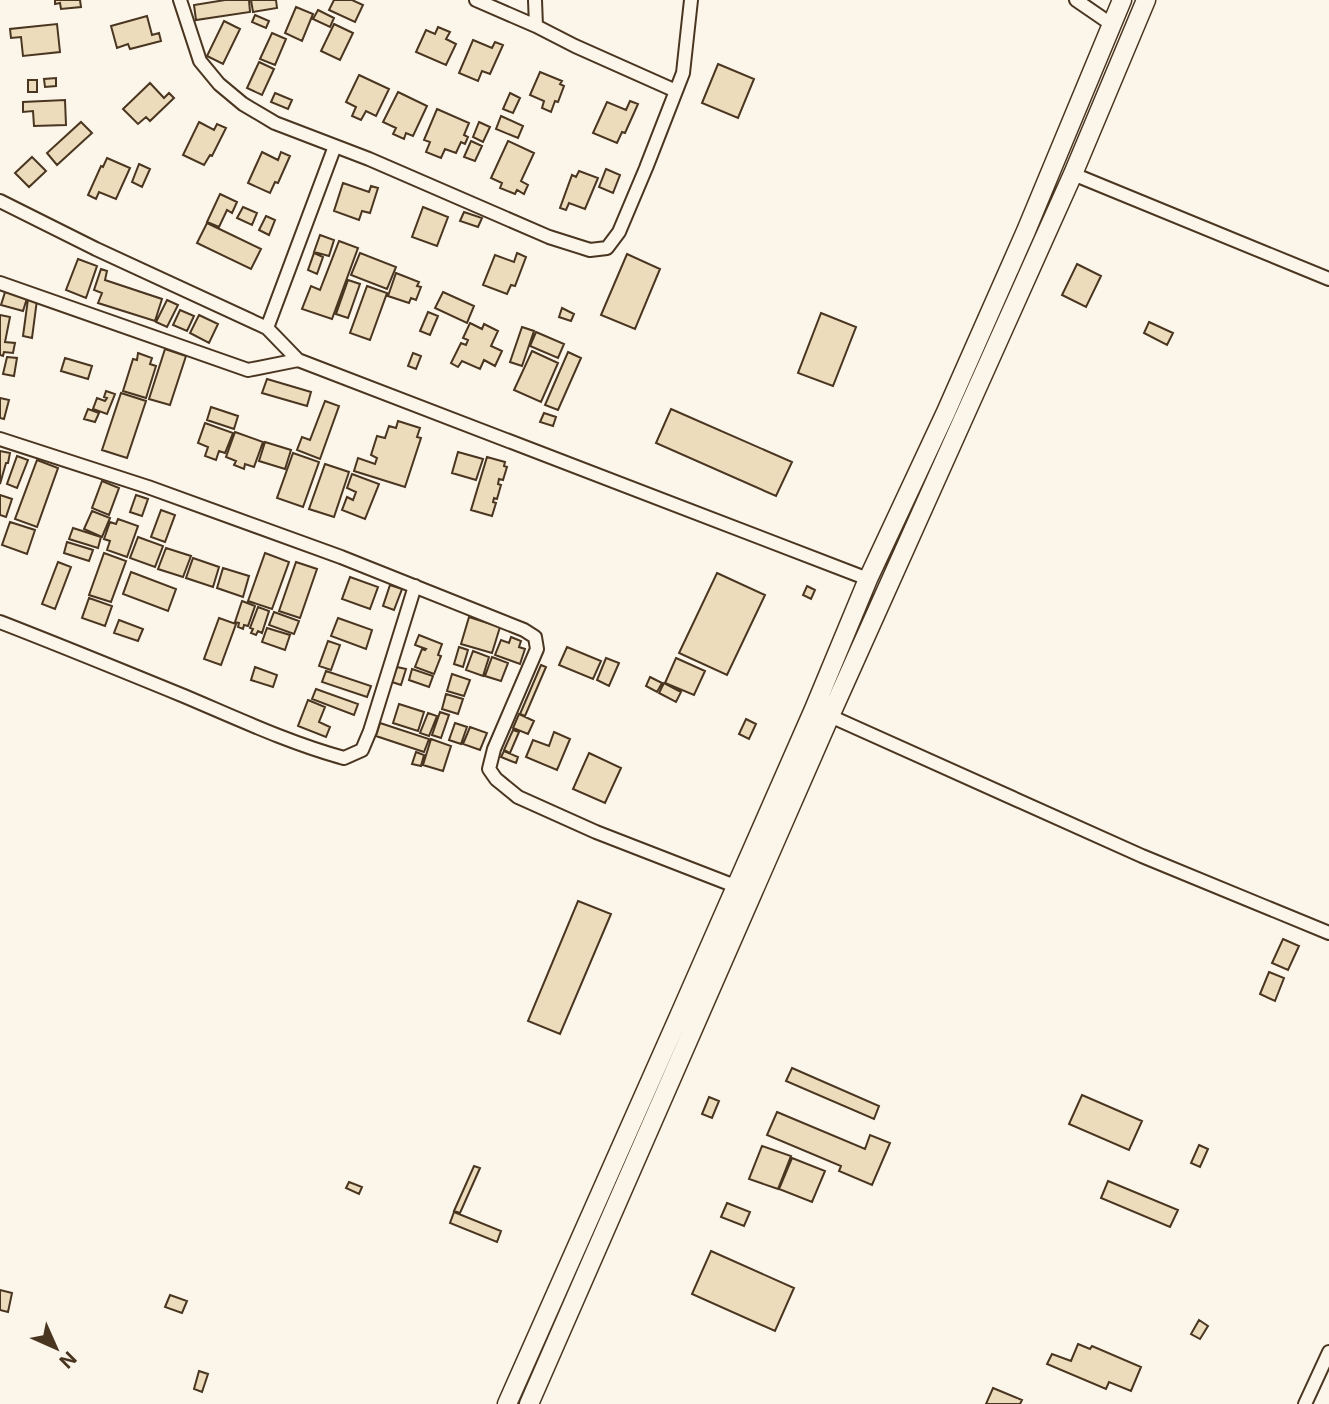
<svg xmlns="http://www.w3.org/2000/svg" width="1329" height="1404" font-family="Inter,sans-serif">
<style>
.building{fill:#ecdcbc;stroke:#4a3520;stroke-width:2}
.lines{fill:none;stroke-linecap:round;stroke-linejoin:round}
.street-casing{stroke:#4a3520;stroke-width:16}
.secondary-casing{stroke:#4a3520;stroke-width:21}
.street{stroke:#fbf6e9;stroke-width:12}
.secondary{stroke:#fbf6e9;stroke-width:18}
</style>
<rect width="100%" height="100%" fill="#fbf6e9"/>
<path class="building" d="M55,0H80L81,7L61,9L60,3L55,4Z
M225,0H249L250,12L196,20L194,5Z
M251,0H276L277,8L253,12Z
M334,0H352L363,5L355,22L329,10Z
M296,7L313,14L302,41L285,33Z
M318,10L334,18L330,27L313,19Z
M255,15L269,21L266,28L252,22Z
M147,16L152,35L159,33L161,41L130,49L128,44L117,48L111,26Z
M224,21L240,29L223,64L207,56Z
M57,24L60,52L23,56L21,37L11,38L10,29Z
M334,24L353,33L340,60L321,51Z
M438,27L450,32L446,39L456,44L446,65L416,52L426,30L435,34Z
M272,33L286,39L275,65L260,59Z
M473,40L492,48L495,42L503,45L490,74L482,71L478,81L459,73Z
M259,62L274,69L262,95L247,88Z
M718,64L754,79L738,118L702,103Z
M540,72L562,81L560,84L564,86L558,102L555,101L551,112L542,108L544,101L530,95Z
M359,75L389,89L376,116L366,111L361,120L352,116L356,107L346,102Z
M56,78V86L45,87L44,79Z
M28,80H37V92H28Z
M150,83L164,98L169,93L174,98L150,121L146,117L138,124L123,109Z
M398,92L427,106L413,136L406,133L404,139L393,134L396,128L383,122Z
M275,93L292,100L288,109L271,102Z
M510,93L520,98L513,113L503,109Z
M65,100L66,125L34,126L33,111L23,112V102Z
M630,101L638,104L625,133L622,132L617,143L593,133L607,102L626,110Z
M437,109L469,123L464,135L468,137L465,144L461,142L456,153L445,149L441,158L426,152L430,142L424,140Z
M501,116L523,126L518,138L496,129Z
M81,122L92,133L57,165L47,153Z
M199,122L214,130L217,124L226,128L212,156L210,155L204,165L183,155Z
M479,122L490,127L483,142L473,137Z
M471,141L482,146L475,161L464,157Z
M508,141L534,153L521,181L528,185L524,194L517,190L515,194L500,188L502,183L491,178Z
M262,152L278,160L281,152L290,156L278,183L275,182L270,193L248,183Z
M32,157L46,171L29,187L15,173Z
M107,158L130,168L116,199L99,192L96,199L88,195L101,166L103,167Z
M139,164L150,169L142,187L132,182Z
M606,169L620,175L613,193L599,187Z
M579,171L598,178L585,209L569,203L566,210L560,208L572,175L576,177Z
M343,183L369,192L371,186L378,188L370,213L362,211L359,220L334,211Z
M220,194L237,202L232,213L227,210L219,227L207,222Z
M243,207L257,213L252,225L237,218Z
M423,207L448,217L437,246L412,237Z
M464,212L482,218L478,227L460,221Z
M266,216L275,220L269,235L259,230Z
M207,223L261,249L251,269L197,243Z
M320,235L334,240L329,256L314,252Z
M339,241L358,248L332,319L302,309L311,286L320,290Z
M314,253L323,257L317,274L308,270Z
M360,253L396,267L387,289L351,275Z
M517,253L526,257L515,286L511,285L507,294L483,285L495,255L514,262Z
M627,254L660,269L635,329L601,315Z
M78,259L97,266L86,298L66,290Z
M1077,264L1101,276L1086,307L1062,295Z
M101,269L107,271L105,280L162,299L155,321L98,303L102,293L94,290Z
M396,273L419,282L417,286L421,287L416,300L411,298L409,303L388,296Z
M348,280L360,284L348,318L336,314Z
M367,286L387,293L370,340L350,333Z
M6,289L28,295L23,311L1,305Z
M443,292L474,306L467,323L435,308Z
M28,299L37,300L32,338L23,336Z
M167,300L178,305L167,327L156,322Z
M562,308L574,314L571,321L559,317Z
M180,310L194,316L187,331L173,325Z
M428,312L438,316L430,335L420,331Z
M821,313L856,327L833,386L798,373Z
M0,315L10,317L5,342L15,343L13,353L4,352L3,356L0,355Z
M199,315L218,324L209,343L190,333Z
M1149,322L1173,333L1167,345L1144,333Z
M470,323L482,329L484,324L498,331L491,346L502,351L495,366L484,360L480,369L462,361L458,367L451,363L461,343L466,345L468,340L463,338Z
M522,327L534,331L522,366L510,362Z
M536,332L564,344L558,358L530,346Z
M165,349L186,356L170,405L149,399Z
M532,351L558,363L541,402L514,390Z
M568,352L581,358L558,410L545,405Z
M138,353L152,358L150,364L156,366L146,398L123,391L133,359L137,360Z
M413,353L421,356L416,369L408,366Z
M7,357L17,358L14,376L3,374Z
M65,358L92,366L88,379L61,371Z
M267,379L311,392L307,406L262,393Z
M106,391L115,394L107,414L93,409L97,398L105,401L107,398L104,397Z
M121,393L146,401L127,458L102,450Z
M0,398L9,400L4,419L0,418Z
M325,401L339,406L320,459L297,450L302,437L310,440Z
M211,407L238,416L234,429L207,420Z
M88,409L99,413L95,422L84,419Z
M671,409L792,462L776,496L656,443Z
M544,413L556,417L553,426L540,422Z
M398,421L420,428L417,437L421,438L405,487L354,471L358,458L375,464L377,458L371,455L377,436L385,438L389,426L396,428Z
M205,423L233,433L225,453L219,451L216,460L205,456L208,447L198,443Z
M235,432L263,442L254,467L245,464L244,469L234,465L236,461L226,457Z
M265,442L291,450L285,469L259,461Z
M0,451L10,453L8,463H6L0,484Z
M458,452L483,459L476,480L452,473Z
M293,453L319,462L303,507L277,498Z
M17,456L28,460L17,488L7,484Z
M487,457L505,462L504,466L507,467L503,480L499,479L498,484L501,485L497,499L494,498L493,502L496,503L492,516L471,510Z
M37,460L58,468L37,527L15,519Z
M325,464L349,472L334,517L309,509Z
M352,474L379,484L365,519L342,510L347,497L353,500L356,492L347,488Z
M102,481L119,488L109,515L92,508Z
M0,495L12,499L6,517L0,515Z
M136,495L148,499L142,516L130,512Z
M161,510L175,515L165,542L151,537Z
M92,511L110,518L102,537L84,529Z
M118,519L138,526L127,557L107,550L110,541L104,539L110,522L116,524Z
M10,522L35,530L27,554L2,545Z
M73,528L101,537L98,548L69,539Z
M138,537L163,546L155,567L130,558Z
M67,542L93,550L89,561L64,553Z
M166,548L191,556L183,577L158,569Z
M104,553L126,561L111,602L89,595Z
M265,553L289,562L272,609L248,601Z
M193,558L219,567L213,587L186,578Z
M58,562L71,567L55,609L42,604Z
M296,562L317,569L300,618L279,611Z
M223,568L249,576L243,597L217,588Z
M131,572L176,589L168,611L123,594Z
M717,573L765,595L727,675L679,653Z
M350,577L378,587L370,609L342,599Z
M390,585L402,589L394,610L383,606Z
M807,586L815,590L811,599L803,595Z
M89,598L112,606L105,626L82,618Z
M242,601L255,606L248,626L244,625L243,629L238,627L239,623L235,622Z
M258,607L269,611L262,633L258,631L256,635L251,633L253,629L250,628Z
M274,612L299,621L294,634L269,625Z
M469,617L500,627L492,653L461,644Z
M219,618L236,624L221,665L204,659Z
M338,618L372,630L366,649L331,636Z
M119,620L143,629L138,641L114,633Z
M267,628L290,635L285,650L262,642Z
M419,635L442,644L438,655L441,656L434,674L415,667L422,649L425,650L426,649L415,645Z
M511,637L521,641L519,647L525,649L520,664L495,655L501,640L509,643Z
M328,641L340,645L331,670L319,666Z
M459,647L468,650L463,667L454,664Z
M567,647L601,661L593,679L559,665Z
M473,651L489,657L483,676L466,670Z
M492,657L508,663L501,681L485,676Z
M606,658L619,663L609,686L597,680Z
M676,658L705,671L694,695L665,683Z
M541,665L546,667L525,716L520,714Z
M255,667L277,675L273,687L251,680Z
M397,667L406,669L401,685L392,682Z
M412,669L433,676L429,687L409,680Z
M326,671L371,686L367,697L322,682Z
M452,674L470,680L464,696L447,691Z
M650,677L662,683L657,692L646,686Z
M664,683L681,692L676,702L659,693Z
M316,689L358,704L354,715L312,699Z
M446,694L463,699L458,714L442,709Z
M308,700L325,707L319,722L330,727L326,737L298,726Z
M399,704L424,712L418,731L393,723Z
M440,712L449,715L441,738L432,735Z
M428,713L437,716L429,736L420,733Z
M519,714L534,721L528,734L513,728Z
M746,719L756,724L749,739L739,734Z
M380,723L429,739L424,752L376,736Z
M455,723L467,727L461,744L449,740Z
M470,727L487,733L480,750L463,744Z
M513,730L519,732L510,753L504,750Z
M554,732L570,739L557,770L526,757L533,740L549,746Z
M431,739L451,746L443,771L423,765Z
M504,751L518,757L516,763L501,757Z
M416,752L424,755L421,766L412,764Z
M589,753L621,768L605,803L573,789Z
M578,901L611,914L560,1034L528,1021Z
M1283,939L1299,946L1288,970L1272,963Z
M1269,972L1284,978L1275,1001L1260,994Z
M792,1068L879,1106L874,1119L786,1081Z
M1082,1095L1142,1121L1129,1150L1069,1124Z
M709,1097L719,1101L712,1118L702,1114Z
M777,1112L865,1149L870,1135L890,1143L872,1185L839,1171L841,1166L767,1135Z
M1199,1145L1208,1149L1200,1167L1191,1163Z
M762,1146L791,1156L778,1189L749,1179Z
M792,1158L825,1171L812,1202L779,1189Z
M474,1166L480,1168L460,1213L454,1211Z
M1108,1181L1178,1210L1170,1227L1101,1198Z
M349,1182L362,1187L359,1194L346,1188Z
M727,1203L750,1212L744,1226L721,1217Z
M454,1212L501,1231L497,1242L450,1223Z
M711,1251L794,1288L775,1331L692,1294Z
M0,1290L12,1293L8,1312L0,1310Z
M170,1295L187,1301L182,1313L165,1307Z
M1199,1320L1208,1326L1200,1339L1191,1334Z
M1078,1344L1090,1349L1092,1346L1141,1367L1131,1391L1109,1382L1106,1389L1047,1364L1052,1354L1071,1361Z
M199,1371L208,1374L202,1392L194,1389Z
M993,1388L1022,1400L1020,1404H986Z"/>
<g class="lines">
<defs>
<path id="street" d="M180,0L200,61L219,84L243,104L275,123L369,159L549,237L590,250L607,248L619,232L646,168L683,73L691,0
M476,0L536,26L575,46L676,91
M535,0L536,26
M1076,0L1111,24
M1073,174L1329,279
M0,201L96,249L267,328L298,360L868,579
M0,283L248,370L298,360
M267,328L335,146
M0,439L148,487L341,557L524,630L535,637L537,649L494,749L489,769L496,779L518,797L596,832L735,886
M0,622C62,646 123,671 184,696C236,718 289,743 344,758L362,750L370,731L415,586
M830,716L1142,856L1329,933
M1305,1404L1329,1352"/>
<path id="secondary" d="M507,1404L680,1014L814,709L868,579L946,412L1026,231L1122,0
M529,1404L830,716L1073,174L1146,0"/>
</defs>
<use href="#street" class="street-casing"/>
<use href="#secondary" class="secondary-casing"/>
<use href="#street" class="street"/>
<use href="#secondary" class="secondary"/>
</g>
<g transform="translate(56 1348) rotate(135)" stroke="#fbf6e9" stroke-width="5" paint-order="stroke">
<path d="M0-5L12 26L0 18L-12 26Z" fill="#4a3520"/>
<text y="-10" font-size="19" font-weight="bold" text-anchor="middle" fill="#4a3520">N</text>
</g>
</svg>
